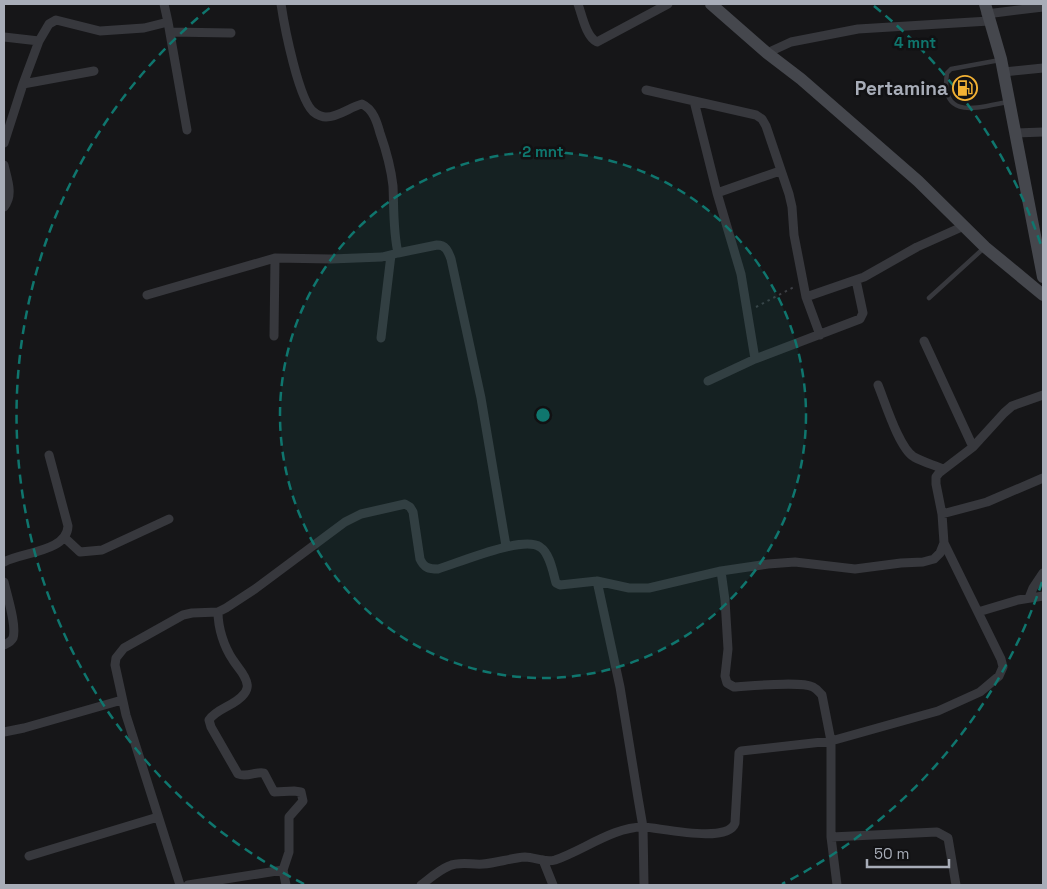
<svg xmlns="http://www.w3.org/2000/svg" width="1047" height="889" font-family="'Space Grotesk',sans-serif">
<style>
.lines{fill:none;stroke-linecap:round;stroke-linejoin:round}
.path{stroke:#3d3f44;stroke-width:2;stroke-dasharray:2.5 4;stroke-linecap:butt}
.lane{stroke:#37383d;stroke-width:4.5}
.street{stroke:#37383d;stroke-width:9}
.secondary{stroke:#45474d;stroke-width:12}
.ring{fill:none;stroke:#0f766e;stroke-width:2.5;stroke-dasharray:9 6}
.labels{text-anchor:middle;stroke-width:5;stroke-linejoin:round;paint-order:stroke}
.poi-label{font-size:19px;font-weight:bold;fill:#a8adb8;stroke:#111113;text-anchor:end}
.centre{fill:#0f766e;stroke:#111113;stroke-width:2.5}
.ring-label{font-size:15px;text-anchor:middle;font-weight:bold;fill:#0f766e;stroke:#111113;stroke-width:5;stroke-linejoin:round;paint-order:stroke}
</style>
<rect width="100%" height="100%" fill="#161618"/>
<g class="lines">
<path class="path" d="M756,307L794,287"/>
<path class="lane" d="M1000,60L951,69L947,73C940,120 976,108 1007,102
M929,298L984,248"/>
<path class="street" d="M281,4C284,24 299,104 315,113C317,115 323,117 326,117C339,117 350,107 362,104C373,109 377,122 380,133C386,150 391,168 393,186C394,208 393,231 398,253L437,245C446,245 448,251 451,259L481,398L506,546
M578,4C582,15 586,37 597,42L668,4
M986,14L1043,7
M168,22L187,130
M170,32L231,33
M4,37L39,41
M767,53L791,42L858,29L989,21
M1004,72L1043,68
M23,84L94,71
M646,90L756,115L762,119L766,126L789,194L792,207L794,235L806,297L820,335
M694,101L717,193L741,274L755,359
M1016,133L1043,132
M4,143L23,84L39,41L49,24L56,20L100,31L144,28L168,22L164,4
M4,165C7,179 14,195 4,207
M717,193L780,171
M147,295L275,258L331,259L382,257L398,253
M806,297L864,277L917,247L964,226
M274,336L275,258
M381,338L391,255
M924,341L973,447
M708,381L755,359L860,319L863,313L856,280
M878,385C885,402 899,448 914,457C923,462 934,465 943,469
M942,514L987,502L1043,478
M65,538L80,552L102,550L169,519
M4,562C22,552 67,552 68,526L49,455
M721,571L725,600L728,649L725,676L727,683L734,687C751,686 801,681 813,687C817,689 819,692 822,695L831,741V837L837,885
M597,581L620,687L638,798L643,827L644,885
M4,582C7,595 17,626 13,638C11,642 8,643 4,645
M1029,598L1033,588L1043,573
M218,612C218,628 224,647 233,660C238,668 246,675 247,684C248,687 246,692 244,694C235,706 217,708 209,720L211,727L238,774C247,778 256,771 264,773L274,792L294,791L301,792L303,801L289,817V852L283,870L286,885
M978,612L1018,600L1043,596
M4,732L24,728L122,700
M831,837L937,832L948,838L956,885
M29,856L158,817
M543,860L553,885
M180,885L126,715L115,665L116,658L124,648L183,615L192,613L218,612L226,608L255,589L345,522L361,514L405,504L410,507L413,512L420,559C424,568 429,569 438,569C458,563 523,535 540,547C550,553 553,573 556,583L560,585L597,581L629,588H649L721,571L768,564L795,562L855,569L901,563L923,562L934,559L940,553L944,543L942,514L936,484V477L939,473L973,447L1004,413L1012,406L1043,395
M188,885L283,870
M421,885C429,879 439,870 449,866C460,861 472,865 483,864C497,863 511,858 525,857C535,857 544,863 555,860C582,851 615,826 644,827C661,828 728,844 735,823L739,753L741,751L831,741L938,711L980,692L999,676L1003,667L1001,659L944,543"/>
<path class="secondary" d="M711,4L767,53L801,79L918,181L985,247L1043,295
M985,4L1001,59L1043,277"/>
</g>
<circle cx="543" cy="415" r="263" fill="#0f766e" fill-opacity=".12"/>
<g class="ring">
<circle cx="543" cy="415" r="263"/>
<path d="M1042 582A526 526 0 0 1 782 884M304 884A526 526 0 0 1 212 6M874 6A526 526 0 0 1 1042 248"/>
</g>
<defs>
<symbol id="fuel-ring" viewBox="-11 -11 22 22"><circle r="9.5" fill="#111113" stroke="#f2b134" stroke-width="1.5"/><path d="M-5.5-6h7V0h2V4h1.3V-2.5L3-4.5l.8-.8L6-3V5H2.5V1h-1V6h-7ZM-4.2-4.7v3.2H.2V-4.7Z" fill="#f2b134"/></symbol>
</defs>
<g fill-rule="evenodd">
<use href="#fuel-ring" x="951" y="74" width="28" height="28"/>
</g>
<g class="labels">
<g class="poi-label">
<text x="948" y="95">Pertamina</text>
</g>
</g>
<circle cx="543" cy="415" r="8" class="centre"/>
<g class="ring-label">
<text x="915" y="48">4 mnt</text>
<text x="543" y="157">2 mnt</text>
</g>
<rect width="1047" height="889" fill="none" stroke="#a8adb8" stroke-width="10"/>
<path d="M867 859v8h82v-8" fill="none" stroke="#a8adb8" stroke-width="2.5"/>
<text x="874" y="859" font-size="15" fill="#a8adb8" stroke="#111113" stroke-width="4" paint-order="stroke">50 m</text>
</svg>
